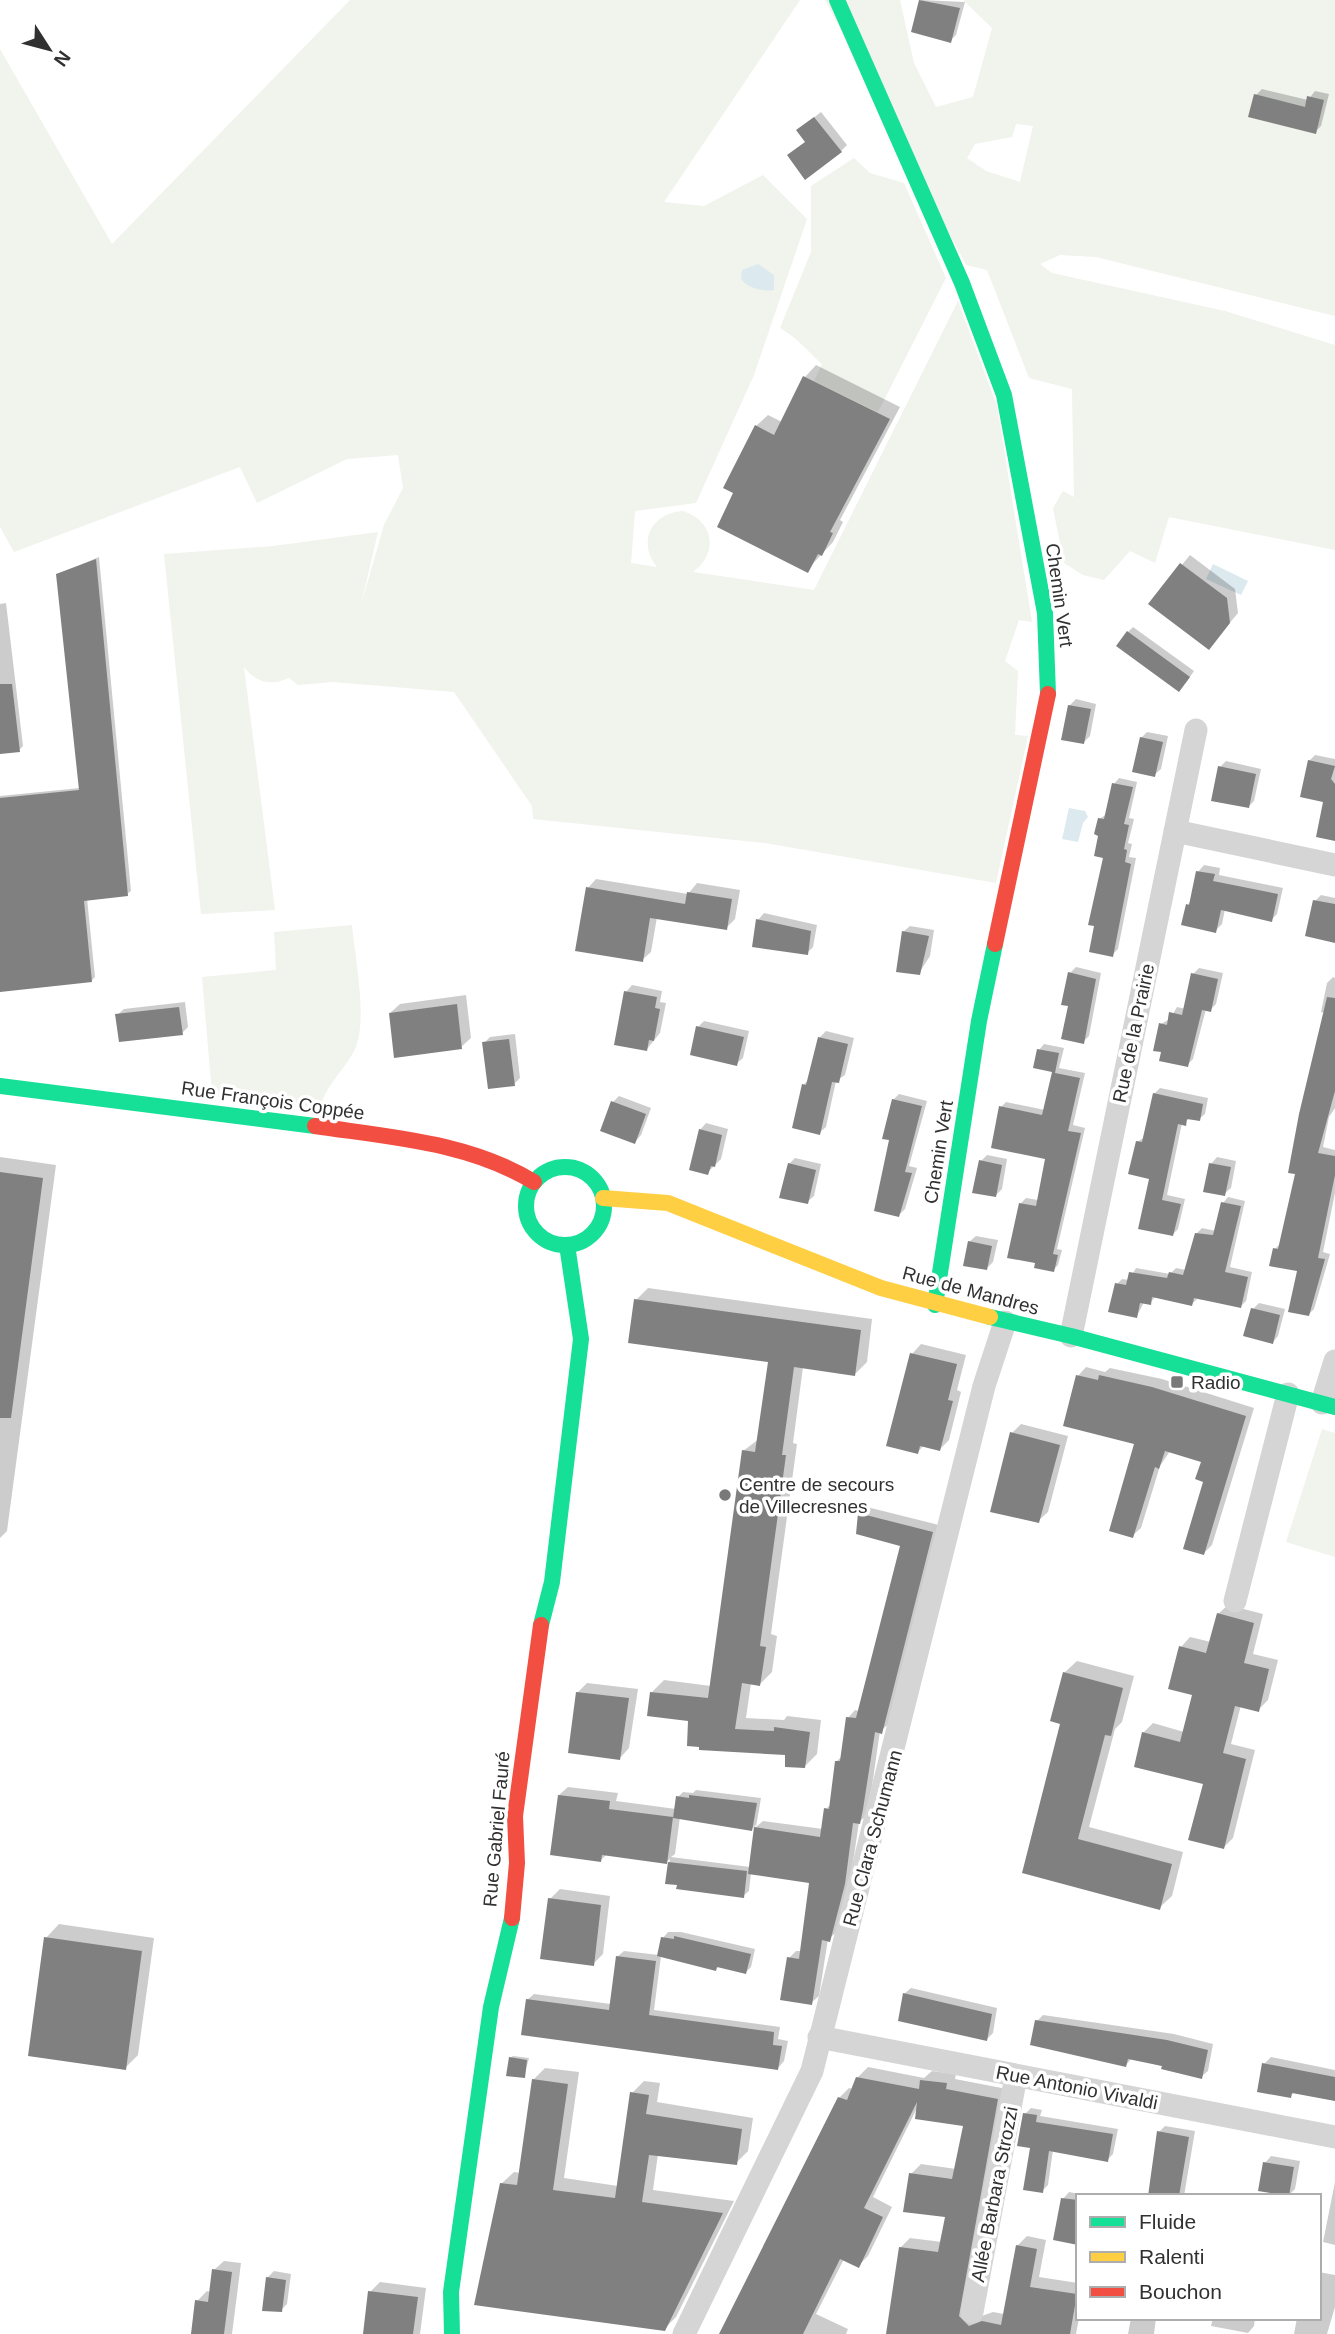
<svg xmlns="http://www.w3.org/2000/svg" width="1335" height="2334" font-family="Arial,sans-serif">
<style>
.green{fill:#f1f3ed;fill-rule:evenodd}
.water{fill:#dceaef}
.shadow{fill:#0003;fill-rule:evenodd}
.building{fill:#808080}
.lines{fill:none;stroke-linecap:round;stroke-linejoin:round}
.street{stroke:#d5d5d5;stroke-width:23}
.fast{stroke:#16e098;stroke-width:16}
.slow{stroke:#ffcf43;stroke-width:16}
.jam{stroke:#f24e42;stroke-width:16}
.poi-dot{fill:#797979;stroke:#fff;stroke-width:2.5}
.labels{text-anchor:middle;stroke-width:7;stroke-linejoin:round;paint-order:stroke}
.street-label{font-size:19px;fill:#313131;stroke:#fff}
.poi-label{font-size:19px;fill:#313131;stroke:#fff;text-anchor:start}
</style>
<rect width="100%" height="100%" fill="#fff"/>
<path class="green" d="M350,0H800L664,202L704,206L763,175L807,219L754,375L696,503L635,511L631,563L657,567C637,542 651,513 683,511C714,521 719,553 693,572L814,590L958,301L997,406L1032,622L1019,620L1005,661L1018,671L1015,735L1028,736L996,883L765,843L533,819L532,806L454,692L333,682L298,685L289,678C271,686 256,683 244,667L275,910L201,914L164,554L273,546L378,532L361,605L384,525L403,488L398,455L347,459L257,503L240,467L14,552L0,527V49L112,244Z
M825,0H900L914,63L936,107L973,97L992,28L963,0H1335V316L1096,257L1060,255L1040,264L1052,273L1225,311L1335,345V550L1169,517L1155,563L1130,551L1104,580L1083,575L1064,563L1053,508L1063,491L1074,497L1072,389L1029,378L987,270L966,265ZM1016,124L1033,126L1020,182L986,171L967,158L975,144L1012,137Z
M854,158L870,173L904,183L946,278L878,412L814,381L822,364C806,350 799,339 780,328L811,252V186Z
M352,925C355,957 368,1021 355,1049C345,1070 325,1085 320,1109L216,1097L211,1082L202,977L276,970L274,932Z
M1322,1429L1335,1433V1557L1286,1542Z"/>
<path class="water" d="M758,264L774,275V290C762,292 748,288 741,279L742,270Z
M1213,564L1248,581L1241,595L1206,579Z
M1069,808L1085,811L1088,817L1083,823L1078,842L1062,839Z"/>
<path class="shadow" d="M921,0L965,2L956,35L950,41L913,31Z
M1262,89L1308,100L1315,91L1329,94L1321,126L1315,132L1256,95Z
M821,112L847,145L841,151L806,141L798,130Z
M816,365L900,407L840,520L843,522L833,542L807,570L736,492L756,426L768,415L782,422L805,377Z
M1190,555L1235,589L1238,613L1209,648L1150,604Z
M99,557L131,891L127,894L87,898L95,977L91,981L0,990V796L80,788L58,574Z
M6,603L23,746L19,750L0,753V604Z
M1133,627L1194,671L1185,684L1128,632Z
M1076,699L1096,704L1090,736L1084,742L1069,706Z
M1147,732L1168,736L1161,769L1154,775L1141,738Z
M1315,755L1335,759V839L1309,761Z
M1226,761L1261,769L1254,801L1249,806L1220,767Z
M1119,778L1137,782L1129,818L1134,819L1128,843L1132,844L1129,857L1136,858L1118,949L1112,955L1099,819L1107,814L1114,784Z
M1204,865L1220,868L1219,875L1283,888L1277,914L1271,920L1225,909L1222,924L1215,931L1187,905L1192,901L1198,872Z
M596,879L688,894L697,883L740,890L735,919L726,928L657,917L651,952L642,960L588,888Z
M1321,895L1335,898V940L1315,901Z
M764,913L817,925L813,947L807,953L758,920Z
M910,926L934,930L930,956L919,973L903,932Z
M1076,967L1101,973L1089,1036L1083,1042L1070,1005V973Z
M1199,968L1223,973L1216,1004L1210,1010L1206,1009L1193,1059L1187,1065L1163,1051L1161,1024L1170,1019L1177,1007L1186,1009L1193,974Z
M1333,977L1335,978V1016L1321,1012L1327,983Z
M632,985L662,991L660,1002L666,1003L660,1033L647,1049L626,992Z
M466,995L471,1038L461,1047L390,1013L400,1004Z
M185,1002L188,1027L182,1033L117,1015L124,1009Z
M704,1021L749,1031L743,1058L736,1064L698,1027Z
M1335,1025V1108L1329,1117L1323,1147L1335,1150V1193L1323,1252L1330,1254L1314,1309L1308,1315L1299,1270L1275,1249L1281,1243Z
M826,1031L854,1038L845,1075L836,1081L826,1127L819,1133L803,1085L810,1079L819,1038Z
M515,1034L520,1078L514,1084L484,1043L490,1037Z
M1044,1044L1064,1048L1059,1068L1085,1073L1073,1125L1085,1128L1057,1249L1062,1250L1058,1265L1053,1270L1021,1203L1026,1198L1038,1200L1047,1158L1001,1107L1006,1102L1045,1110L1054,1071L1039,1050Z
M1160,1088L1208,1098L1205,1114L1199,1119L1191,1118L1182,1123L1167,1195L1185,1199L1178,1229L1173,1234L1137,1142L1145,1137L1154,1094Z
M899,1094L927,1101L909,1166L917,1168L905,1209L899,1215L891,1139L893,1100Z
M619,1096L651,1108L641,1135L635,1142L613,1102Z
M706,1123L728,1129L721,1159L707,1173L700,1130Z
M987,1155L1007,1159L1002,1189L995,1196L981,1161Z
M0,1157L56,1165L7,1531L0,1538Z
M1217,1157L1236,1161L1231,1188L1224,1194L1211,1164Z
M795,1158L821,1164L814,1196L807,1202L789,1164Z
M1228,1197L1245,1201L1230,1267L1252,1272L1246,1301L1241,1306L1197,1299L1192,1304L1156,1296L1150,1303L1144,1302L1137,1316L1117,1284L1122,1279L1129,1280L1136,1268L1170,1274L1176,1268L1186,1270L1196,1234L1202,1228L1216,1231L1223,1203Z
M976,1236L998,1240L993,1262L987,1268L969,1242Z
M648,1288L872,1319L867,1362L855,1374L803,1367L793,1443L797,1444L771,1634L777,1636L772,1672L760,1684L751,1683L746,1718L784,1720L787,1716L821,1720L817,1754L805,1766L787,1753L690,1720L652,1692L664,1680L711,1686L743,1451L759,1439L770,1360L636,1300Z
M1259,1303L1285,1309L1278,1336L1272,1343L1253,1309Z
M921,1344L966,1355L957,1390L961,1392L949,1440L939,1450L924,1445L918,1452L912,1354Z
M1086,1367L1105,1372L1110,1368L1162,1379L1254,1408L1212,1545L1204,1553L1206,1481L1203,1461L1170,1451L1160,1466L1141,1528L1132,1536L1136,1443L1078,1376Z
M1021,1424L1068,1436L1048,1512L1038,1521L1012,1433Z
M867,1507L939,1525L889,1724L880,1731L870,1800L867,1815L859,1822L852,1869L837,1932L828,1939L819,1996L811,2003L789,1958L796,1951H801L811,1882L751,1873L749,1891L743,1896L667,1882L670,1859L666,1862L607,1854L601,1860L559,1795L568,1787L618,1793L616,1801L676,1809L678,1797L683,1792L693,1793L696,1790L761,1798L756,1827L763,1821L823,1829L826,1809L831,1804L837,1761L842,1756L848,1718L855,1710L859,1711L902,1544L860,1514ZM680,1817L752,1829L756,1825L750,1867L671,1857L675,1854Z
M1228,1605L1263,1614L1253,1654L1278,1660L1268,1700L1258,1710L1241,1705L1231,1744L1255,1750L1233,1838L1224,1847L1205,1783L1143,1733L1153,1723L1184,1732L1194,1693L1181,1647L1190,1637L1211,1642L1218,1614Z
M1077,1661L1134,1676L1122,1722L1115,1729L1089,1827L1183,1852L1172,1896L1159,1908L1024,1872L1062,1722L1064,1673Z
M587,1683L638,1689L629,1748L620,1758L577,1693Z
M560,1889L610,1896L603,1954L593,1964L550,1899Z
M59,1924L154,1938L138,2055L125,2068L46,1938Z
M668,1932H681L755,1949L751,1967L746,1972L719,1966L716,1969L661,1956L654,2010L780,2027L778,2039L788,2041L784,2061L778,2068L527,2000L534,1994L611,2004L617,1957L624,1951L659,1955L663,1938Z
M911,1988L997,2008L993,2033L986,2040L904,1994Z
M1043,2015L1174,2034L1213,2044L1208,2071L1201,2077L1132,2058L1126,2065L1037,2021Z
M513,2056L529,2058L524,2077L510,2058Z
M1271,2057L1335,2070V2101L1295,2092L1290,2096L1264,2064Z
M868,2067L924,2078L932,2071L956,2074L955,2079L1007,2089L979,2317L993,2312L1004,2314L1017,2246L1027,2236L1046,2240L1039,2277L1078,2283L1079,2318L1076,2334H888L900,2248L910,2238L942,2242L947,2215L911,2174L921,2164L956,2169L965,2124L917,2108L873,2197L892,2207L868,2256L858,2266L844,2259L816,2314L848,2329L846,2334H721L839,2098L849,2088L853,2089L858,2077Z
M545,2068L579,2072L564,2178L618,2186L632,2093L644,2081L660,2083L657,2102L753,2118L748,2151L736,2163L658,2154L653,2190L734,2201L676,2317L664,2329L501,2184L514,2172L521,2173L533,2080Z
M1031,2108L1042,2110L1040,2116L1118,2129L1113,2154L1107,2160L1053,2150L1048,2185L1042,2191L1025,2114Z
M1165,2126L1195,2131L1184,2196H1150L1159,2132Z
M1271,2156L1300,2161L1295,2189L1289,2195L1265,2163Z
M1335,2182V2245L1323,2242Z
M1069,2192L1089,2196H1078V2243L1063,2199Z
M224,2261L241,2263L232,2334H193L197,2301L207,2291L211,2292L214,2270Z
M274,2271L291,2274L287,2304L281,2310L267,2278Z
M1319,2272L1335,2275V2307L1327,2334H1294L1297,2318H1319Z
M380,2282L426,2288L420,2334H365L370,2292Z
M1131,2318H1156L1154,2334H1128Z
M1213,2318H1255L1254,2326L1248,2333L1211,2326Z"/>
<path class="building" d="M919,0L960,8L951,43L911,32Z
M1254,94L1305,107L1307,96L1324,100L1316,134L1248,117Z
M814,117L842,152L805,180L787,155L805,142L796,130Z
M803,376L890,419L830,532L833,533L822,556L818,554L808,573L717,527L733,493L723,488L755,425L774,435Z
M96,559L128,896L84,901L92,982L0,992V798L79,790L56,574Z
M1180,563L1227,598L1230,623L1209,650L1148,604Z
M1127,631L1190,677L1179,692L1116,646Z
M0,684H12L20,752L0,754Z
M1068,705L1091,709L1084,744L1061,740Z
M1140,737L1163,742L1155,777L1132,772Z
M1308,760L1335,766L1331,779L1335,784V841L1316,837L1323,802L1300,797Z
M1218,766L1256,774L1249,808L1211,801Z
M1112,783L1133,787L1124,824L1129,825L1124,849L1127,850L1125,862L1131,864L1113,957L1089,952L1094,926L1088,925L1103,858L1094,856L1098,836L1094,834L1098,818L1104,819Z
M1196,871L1215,874L1213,881L1278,894L1272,922L1221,910L1216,933L1181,925L1186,904L1189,905Z
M586,887L685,904L687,892L732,899L727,930L650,918L643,962L575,951Z
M1313,900L1335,904V943L1305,936Z
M756,919L811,931L808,955L752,947Z
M902,931L929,936L920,975L896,972Z
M1068,972L1096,979L1084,1044L1061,1039L1068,1006L1061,1005Z
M1191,973L1218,979L1211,1012L1202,1010L1188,1067L1159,1061L1161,1052L1153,1051L1159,1023L1167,1025L1169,1012L1182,1015Z
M624,991L657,997L655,1008L660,1009L654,1041L649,1040L647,1051L614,1045Z
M1327,997L1335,998V1091L1318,1153L1335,1156V1175L1318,1258L1325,1259L1309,1316L1288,1312L1297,1271L1269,1266L1273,1248L1278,1249L1295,1174L1288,1173L1299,1114Z
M457,1004L462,1049L394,1058L389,1013Z
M179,1007L183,1035L119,1042L115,1014Z
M696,1026L744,1037L737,1066L690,1055Z
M818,1037L848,1044L839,1083L832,1082L820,1135L792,1128L802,1084L806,1085Z
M509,1039L515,1086L488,1089L482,1042Z
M1037,1049L1059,1053L1055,1073L1080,1078L1068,1131L1081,1133L1053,1254L1058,1255L1054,1272L1034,1268L1035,1263L1007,1258L1019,1203L1036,1206L1045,1159L991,1148L999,1106L1042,1115L1052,1072L1033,1068Z
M1153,1093L1203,1104L1200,1121L1187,1119L1186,1126L1178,1124L1162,1200L1181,1204L1173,1236L1138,1229L1149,1179L1128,1174L1136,1141L1142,1142Z
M892,1099L922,1106L905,1172L912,1173L899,1217L874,1211L889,1140L882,1139Z
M611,1101L646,1114L635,1144L600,1131Z
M699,1129L722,1135L715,1167L711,1166L708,1175L689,1170Z
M979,1160L1002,1165L996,1197L972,1193Z
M788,1163L816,1170L808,1204L779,1198Z
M1209,1163L1231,1167L1225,1196L1203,1192Z
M0,1172L43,1178L11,1418H0Z
M1221,1202L1241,1206L1225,1272L1248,1277L1241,1308L1194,1298L1192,1306L1152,1297L1151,1305L1140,1303L1137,1318L1108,1312L1115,1283L1126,1285L1129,1272L1167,1278L1169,1272L1183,1275L1195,1233L1213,1235Z
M968,1241L992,1246L987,1270L963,1266Z
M634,1299L861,1330L855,1376L794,1367L782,1455H786L760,1646L766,1647L760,1686L742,1683L735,1729L774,1731V1727L810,1732L805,1768L785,1767V1755L699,1750V1747L687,1746L688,1721L647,1716L650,1692L708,1698L742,1450L755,1452L768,1362L628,1343Z
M1251,1308L1280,1315L1273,1344L1243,1336Z
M910,1353L957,1364L948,1400L953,1401L940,1451L920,1446L918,1454L886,1446Z
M1076,1375L1098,1380L1099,1375L1152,1387L1246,1416L1204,1555L1183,1549L1203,1482L1195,1479L1201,1462L1165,1451L1159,1469L1155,1467L1133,1538L1109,1531L1134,1444L1063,1426Z
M1010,1432L1060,1445L1039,1523L990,1512Z
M858,1513L933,1532L882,1734L875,1732L863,1809L860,1824L853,1823L845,1884L830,1942L822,1940L812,2005L780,2000L787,1957L799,1959L809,1883L748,1874L754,1827L820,1837L824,1808L829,1809L835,1761H840L846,1717L856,1718L900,1546L856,1534Z
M1217,1613L1254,1623L1244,1663L1269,1669L1259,1712L1235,1706L1223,1753L1246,1759L1224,1849L1188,1840L1203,1784L1134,1767L1142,1732L1180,1742L1192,1695L1168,1689L1179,1646L1206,1653Z
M1063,1672L1123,1688L1111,1736L1105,1735L1078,1839L1172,1864L1160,1910L1022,1873L1060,1724L1050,1721Z
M576,1692L629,1698L620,1760L568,1753Z
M558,1795L610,1801L609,1809L673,1817L667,1864L602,1855L601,1862L550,1855Z
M689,1795L757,1803L752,1831L673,1818L676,1796L689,1798Z
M668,1862L747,1871L744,1898L676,1889L677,1885L665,1884Z
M548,1898L601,1905L594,1966L540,1959Z
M674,1936L751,1954L746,1974L717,1967L716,1971L657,1956L661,1937L674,1939Z
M44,1937L142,1951L126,2070L28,2056Z
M616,1956L656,1961L649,2015L774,2032L773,2045L782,2046L778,2070L521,2035L526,1999L609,2010Z
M903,1993L992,2014L987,2041L898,2021Z
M1035,2020L1167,2040L1208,2050L1202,2079L1161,2069L1162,2066L1128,2059L1126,2067L1030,2045Z
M509,2057L527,2060L525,2078L506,2076Z
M1262,2063L1335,2077V2101L1292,2093L1291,2098L1257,2092Z
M856,2077L919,2089L920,2080L947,2083L946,2089L998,2099L959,2316L969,2326L982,2321L1001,2325L1016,2245L1037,2249L1030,2287L1077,2294L1070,2334H886L899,2247L938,2252L945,2217L903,2212L909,2173L952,2179L963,2126L915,2119L917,2102L864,2208L883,2217L859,2268L840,2259L803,2334H719L838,2097L847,2100Z
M532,2079L568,2084L553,2190L615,2198L630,2092L649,2095L646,2114L742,2129L737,2165L649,2155L642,2202L723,2213L665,2331L474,2305L500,2183L517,2185Z
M1023,2113L1037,2115L1036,2122L1113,2134L1108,2162L1049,2151L1043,2193L1023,2190L1030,2148L1017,2146Z
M1157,2131L1189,2137L1179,2196H1148Z
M1263,2162L1294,2167L1289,2196L1258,2191Z
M1061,2198L1078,2200V2245L1053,2240Z
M212,2269L232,2272L224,2334H191L195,2300L208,2302Z
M266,2277L286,2280L282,2312L262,2311Z
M368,2291L418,2297L413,2334H363Z"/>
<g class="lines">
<path class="street" d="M1175,831L1335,865
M1071,1336L1196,730
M1322,1403L1335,1361
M1235,1601L1288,1394
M819,2037L1335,2137
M972,2312L1016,2076
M684,2334L812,2071L984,1386L1005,1322"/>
<path class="fast" d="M837,0L962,283L1004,395L1045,613L1048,694
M0,1086L315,1126
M526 1206a39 39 0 1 1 78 0a39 39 0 1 1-78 0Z
M935,1305L979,1021L995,944
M990,1317L1071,1336L1335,1407
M541,1625L552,1582L581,1339L567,1245
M452,2334L451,2292L491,2007L512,1918"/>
<path class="slow" d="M603,1198L668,1203L881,1288L990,1317"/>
<path class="jam" d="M995,944L1048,694
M315,1126C389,1137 469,1142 534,1182
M512,1918L517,1863L515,1816L541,1625"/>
</g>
<g class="poi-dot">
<rect x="1170" y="1375" width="14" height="14" rx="3.5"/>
<circle cx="725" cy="1495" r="7"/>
</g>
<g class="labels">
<g class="street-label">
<text transform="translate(1060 595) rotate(82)" y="7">Chemin Vert</text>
<text transform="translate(1133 1033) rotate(-78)" y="7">Rue de la Prairie</text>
<text transform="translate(273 1100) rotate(8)" y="7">Rue François Coppée</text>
<text transform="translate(938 1152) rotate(-81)" y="7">Chemin Vert</text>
<text transform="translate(971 1290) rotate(15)" y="7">Rue de Mandres</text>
<text transform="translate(496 1829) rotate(-85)" y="7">Rue Gabriel Fauré</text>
<text transform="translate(872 1838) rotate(-75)" y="7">Rue Clara Schumann</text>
<text transform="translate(1077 2087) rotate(11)" y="7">Rue Antonio Vivaldi</text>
<text transform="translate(994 2194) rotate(-79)" y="7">Allée Barbara Strozzi</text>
</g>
<g class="poi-label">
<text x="1191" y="1389">Radio</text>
<text x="739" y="1491">Centre de secours<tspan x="739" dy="22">de Villecresnes</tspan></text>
</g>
</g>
<rect x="1076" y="2194" width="245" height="126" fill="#ffffff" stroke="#adadad" stroke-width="2"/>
<rect x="1090" y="2217" width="35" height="10" fill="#16e098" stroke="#adadad" stroke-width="2"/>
<text x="1139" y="2229" font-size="21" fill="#313131">Fluide</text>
<rect x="1090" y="2252" width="35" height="10" fill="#ffcf43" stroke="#adadad" stroke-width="2"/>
<text x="1139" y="2264" font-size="21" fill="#313131">Ralenti</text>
<rect x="1090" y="2287" width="35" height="10" fill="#f24e42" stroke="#adadad" stroke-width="2"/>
<text x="1139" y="2299" font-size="21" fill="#313131">Bouchon</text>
<g transform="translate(49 49) rotate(126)" stroke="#ffffff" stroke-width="5" paint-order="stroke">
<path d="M0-5L12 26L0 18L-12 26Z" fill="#313131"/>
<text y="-10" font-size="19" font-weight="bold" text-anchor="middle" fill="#313131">N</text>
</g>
</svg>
